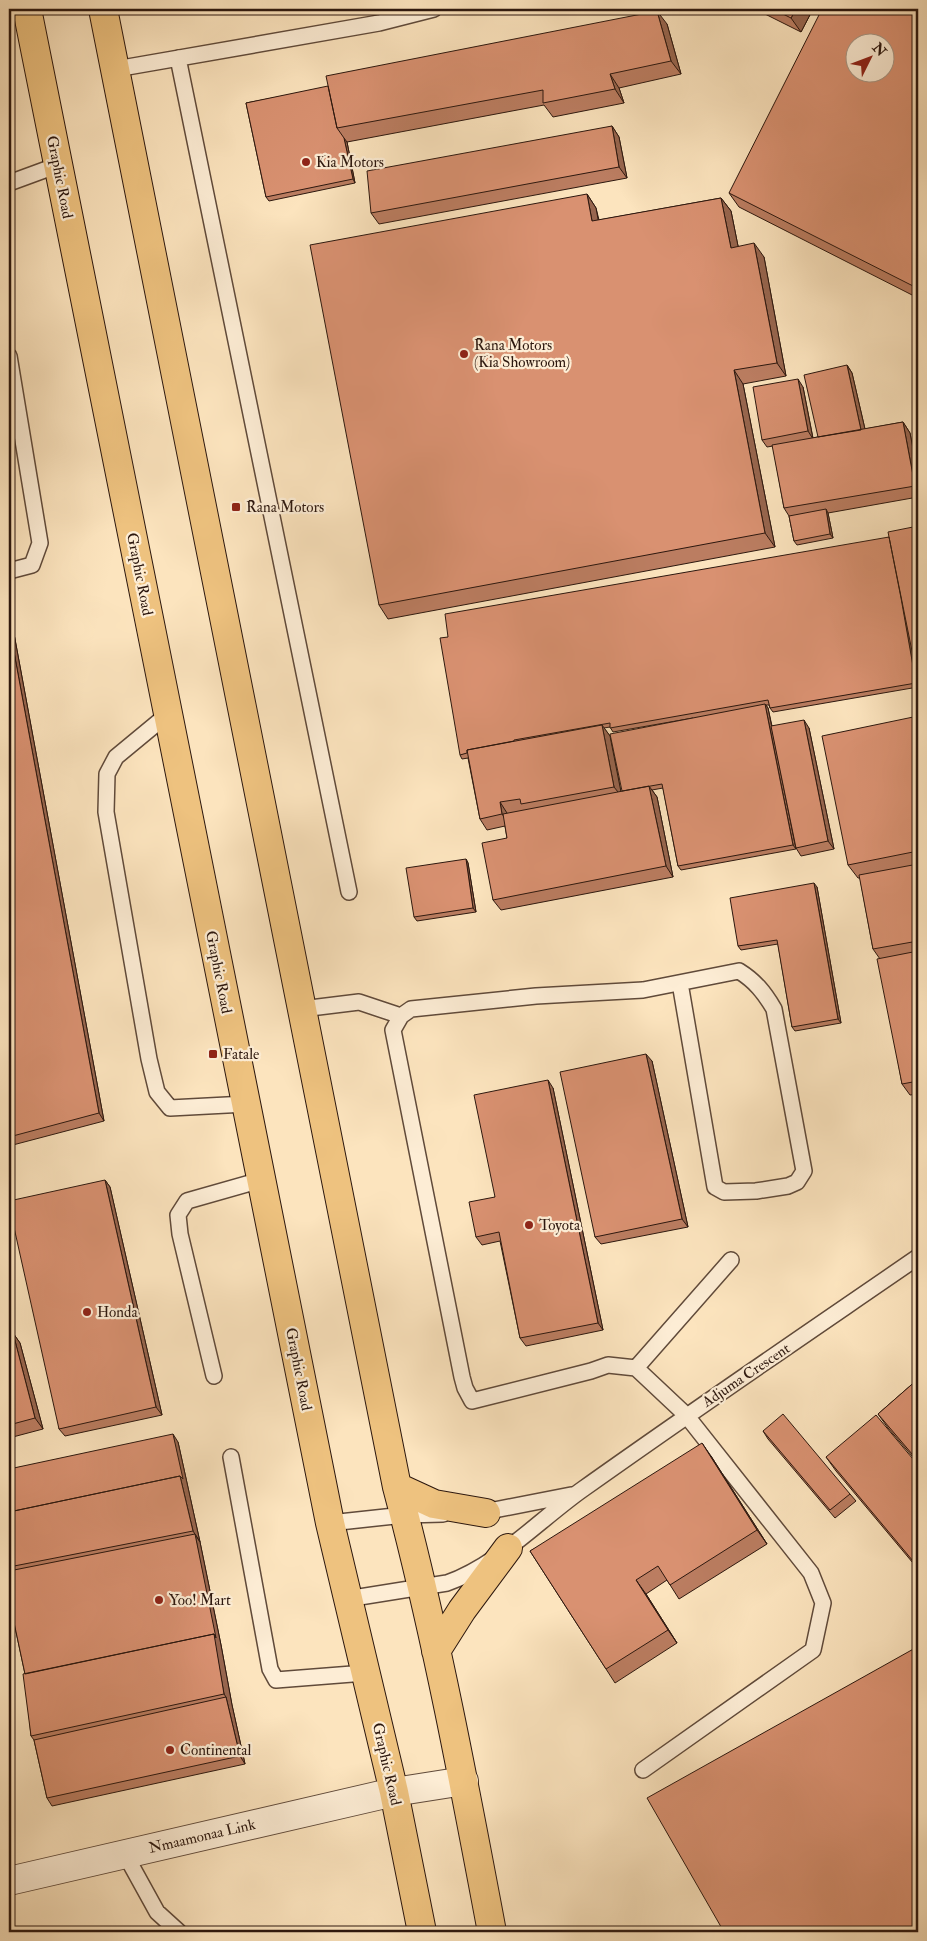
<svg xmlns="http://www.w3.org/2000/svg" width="927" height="1941" font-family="'IM FELL Double Pica',serif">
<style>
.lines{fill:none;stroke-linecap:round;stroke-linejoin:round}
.lane-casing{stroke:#604a3a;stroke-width:18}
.street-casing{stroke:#604a3a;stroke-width:30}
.primary-casing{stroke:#2c170e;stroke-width:30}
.lane{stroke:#fdedd5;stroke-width:15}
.street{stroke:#fdedd5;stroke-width:28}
.primary{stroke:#eec27f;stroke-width:28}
.wall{fill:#bb7d61;stroke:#2c170e;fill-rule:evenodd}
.shaded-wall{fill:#98664f;stroke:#2c170e}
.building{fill:#d99171;stroke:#2c170e;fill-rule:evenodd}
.poi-dot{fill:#8f2418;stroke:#fdedd5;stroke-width:2}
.labels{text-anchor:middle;stroke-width:4.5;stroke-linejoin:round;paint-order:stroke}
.poi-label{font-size:15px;fill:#2c170e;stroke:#fdedd5;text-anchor:start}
.street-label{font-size:15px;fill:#2c170e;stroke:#fdedd5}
</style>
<rect width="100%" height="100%" fill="#fce4be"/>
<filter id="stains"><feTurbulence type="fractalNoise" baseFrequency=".004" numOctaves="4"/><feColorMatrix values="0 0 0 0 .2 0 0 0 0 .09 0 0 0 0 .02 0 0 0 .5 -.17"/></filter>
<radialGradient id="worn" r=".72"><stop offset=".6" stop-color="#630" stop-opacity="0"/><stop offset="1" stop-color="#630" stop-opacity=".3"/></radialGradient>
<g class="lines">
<defs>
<path id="lane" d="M178,58L349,892
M116,69L379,23L434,9
M9,183L58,165
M9,356L40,543L32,565L9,571
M168,714L116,757L107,774L106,812L149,1059L157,1092L170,1108L246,1104
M302,1009L359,1002L401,1016
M636,1368L731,1260
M214,1376L180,1234L178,1215L187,1201L261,1180
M231,1457L270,1669L276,1680L365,1673
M479,1513L571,1495
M330,1523L404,1515L443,1514
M347,1599L447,1583C498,1565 539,1520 583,1489C694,1410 806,1334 918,1257
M643,1770L813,1650L823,1603L811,1573L686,1415L636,1368L608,1365L591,1371L472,1401L465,1388L462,1377L393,1030L401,1016L411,1009L536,996L643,990L739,971C755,981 764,992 774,1009L804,1171L797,1182L788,1186L756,1191L724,1192L715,1187L680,983
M125,1854L157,1912L179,1932"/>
<path id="street" d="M9,1881L394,1792L464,1781"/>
<path id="primary" d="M27,9L330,1523L394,1792L422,1932
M103,9L397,1487C436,1634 464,1783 492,1932
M397,1487L434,1504L486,1513
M436,1651L462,1610L508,1548"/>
</defs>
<use href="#lane" class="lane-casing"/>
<use href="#street" class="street-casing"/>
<use href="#primary" class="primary-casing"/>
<use href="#lane" class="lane"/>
<use href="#street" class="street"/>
<use href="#primary" class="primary"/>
</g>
<path class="wall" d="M755,9H813L801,32Z
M918,9V298L739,207L729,193Z
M667,24L681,74L619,88L624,103L553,117L544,105L347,142L355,183L269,201L266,197L246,103Z
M612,126L619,137L627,178L379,224L371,213Z
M587,194L596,208L599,220L721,198L731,211L738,246L764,257L786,376L743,384L775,547L388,619L379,605Z
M847,365L852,373L865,429L903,422L910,433L918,475V497L828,513L833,538L797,545L794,541L789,516L784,508L773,446L767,447L762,440L803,387L813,438L818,437Z
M918,526V671L916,667L918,682V687L773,712L770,708L769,705H766L768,708L772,726L809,728L834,849L801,856L796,848L783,784L796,849L681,870L678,866L663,788L652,790L657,797L673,877L501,910L493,900L507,838L505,826L487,830L480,819L468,758L462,759L460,755L889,537ZM693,718L622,791L621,792L610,736L604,728L610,727L613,732Z
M9,618L12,623L104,1121L9,1146Z
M918,716V1094L910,1095L902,1084L880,959L873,949L860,878H858L848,865Z
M466,859L468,863L476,912L417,921L414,917Z
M817,887L841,1023L795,1031L792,1027L778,944L741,950L738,946Z
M652,1061L688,1227L601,1244L595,1237Z
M553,1088L603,1330L526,1346L520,1338L500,1241L482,1245L476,1237L495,1197Z
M105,1180L110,1187L162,1415L65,1436L59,1429Z
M9,1333H13L20,1343L43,1429L9,1438Z
M918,1379V1463L888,1428L878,1414Z
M763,1431L850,1494L856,1501L835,1518L768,1439Z
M178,1442L200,1542L221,1645L232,1705L245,1764L52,1806L47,1798L34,1740L31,1736L25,1674L9,1599V1469Z
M711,1456L767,1544L679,1599L667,1580L646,1594L677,1643L615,1683L606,1669L530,1551Z
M826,1457L918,1465V1569L836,1471Z"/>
<path class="shaded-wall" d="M796,9H813L801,32L791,18Z
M657,11L667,24L681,74L671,61Z
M610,74L619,88L624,103L615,89Z
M612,126L619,137L627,178L619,167Z
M344,138L347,142L355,183L353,179Z
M587,194L596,208L601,235L592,221Z
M721,198L731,211L741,261L731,248Z
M754,243L764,257L786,376L777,363Z
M847,365L852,373L867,438L861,430Z
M734,370L743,384L775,547L765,533Z
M798,379L803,387L813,439L808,431Z
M903,422L910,433L918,475V491L915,486Z
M826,509L828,513L833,538L830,534Z
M890,537L893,541L918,682V686L916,683Z
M9,618L12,623L104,1121L99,1113L9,625Z
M765,704L768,708L796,849L793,845Z
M804,720L809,728L834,849L828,841Z
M602,725L610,736L622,797L614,787Z
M649,786L657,797L673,877L666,866Z
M500,802L507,813L510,825L502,814Z
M466,859L468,863L476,912L473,908Z
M814,883L817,887L841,1023L838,1019Z
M646,1054L652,1061L688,1227L682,1219Z
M548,1080L553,1088L603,1330L598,1323Z
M105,1180L110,1187L162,1415L156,1407Z
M13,1333L20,1343L43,1429L35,1418Z
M173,1434L178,1442L200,1542L193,1531L180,1476Z
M702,1443L711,1456L767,1544L757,1530Z
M195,1534L200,1542L221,1645L232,1705L245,1764L240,1756L226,1697L224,1694Z
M636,1580L646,1594L677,1643L668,1630Z"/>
<path class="building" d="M773,9H796L791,18Z
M822,9H918V199L916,204L918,205V285L917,288L729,193ZM854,42H884V72H854Z
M657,11L671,61L610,74L615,89L543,103V90L337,128L326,76Z
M328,86L337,128L344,138L353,179L266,197L246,103Z
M612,126L619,167L371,213L367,171Z
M587,194L592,221L721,198L731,248L754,243L777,363L734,370L765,533L379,605L310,245Z
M847,365L861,430L818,437L804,375Z
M798,379L808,431L762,440L753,387Z
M903,422L915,486L784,508L772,445Z
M826,509L830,534L794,541L789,516Z
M918,526V665L915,666L888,532Z
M889,537L901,598L916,683L770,708L768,700L610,728V723L514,740V741L467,750V753L460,755L440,638L448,637L445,614Z
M9,625L99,1113L9,1137Z
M765,704L793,845L678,866L662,784L622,791L610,734Z
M918,716V851L848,865L822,736Z
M804,720L828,841L796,848L771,726Z
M602,725L614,787L521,804L520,799L500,802L502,814L480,819L467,750Z
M649,786L666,866L493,900L482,843L507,838L503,814Z
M466,859L473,908L414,917L406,868Z
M918,864V941L873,949L859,875Z
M814,883L838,1019L792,1027L777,940L738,946L730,898Z
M918,951V1081L902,1084L877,959Z
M646,1054L682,1219L595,1237L560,1072Z
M548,1080L598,1323L520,1338L499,1232L476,1237L469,1202L495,1197L474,1095Z
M105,1180L156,1407L59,1429L9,1205V1201Z
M9,1333H13L35,1418L9,1425Z
M918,1379V1461L878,1414Z
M783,1414L850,1494L830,1510L763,1431Z
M876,1415L918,1465V1567L826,1457Z
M173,1434L183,1479L180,1476L9,1512V1469Z
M702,1443L757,1530L670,1585L658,1566L636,1580L668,1630L606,1669L530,1551Z
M180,1476L193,1531L9,1567V1512Z
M195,1534L216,1638L214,1634L25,1674L9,1599V1571Z
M214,1634L224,1694L31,1736L23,1674Z
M917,1647L918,1649V1932H724L647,1798Z
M226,1697L240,1756L47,1798L34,1740Z"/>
<g class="poi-dot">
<circle cx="306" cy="162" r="5"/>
<circle cx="464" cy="354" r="5"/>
<rect x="231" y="502" width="10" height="10" rx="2.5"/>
<rect x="208" y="1049" width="10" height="10" rx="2.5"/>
<circle cx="529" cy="1225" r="5"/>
<circle cx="87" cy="1312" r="5"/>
<circle cx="159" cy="1600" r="5"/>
<circle cx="170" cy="1750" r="5"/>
</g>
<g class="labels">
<g class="poi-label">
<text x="316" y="167">Kia Motors</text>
<text x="474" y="350">Rana Motors<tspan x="474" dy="17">(Kia Showroom)</tspan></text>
<text x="246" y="512">Rana Motors</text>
<text x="223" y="1059">Fatale</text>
<text x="539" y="1230">Toyota</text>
<text x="97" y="1317">Honda</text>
<text x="169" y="1605">Yoo! Mart</text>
<text x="180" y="1755">Continental</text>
</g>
<g class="street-label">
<text transform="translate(60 177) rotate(79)" y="5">Graphic Road</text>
<text transform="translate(140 574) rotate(79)" y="5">Graphic Road</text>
<text transform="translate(219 972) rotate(79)" y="5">Graphic Road</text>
<text transform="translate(299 1369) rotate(79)" y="5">Graphic Road</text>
<text transform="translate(746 1375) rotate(-34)" y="5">Adjuma Crescent</text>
<text transform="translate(387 1764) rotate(77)" y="5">Graphic Road</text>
<text transform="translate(202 1836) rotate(-13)" y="5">Nmaamonaa Link</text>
</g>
</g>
<rect width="927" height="1941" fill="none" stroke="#fce4be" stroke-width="30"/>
<rect x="10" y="10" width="907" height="1921" fill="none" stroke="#2c170e" stroke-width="2.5"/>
<rect x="15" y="15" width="897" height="1911" fill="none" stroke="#2c170e"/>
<g transform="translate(870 58) rotate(48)"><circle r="24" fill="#fdedd5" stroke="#a99785"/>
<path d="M0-4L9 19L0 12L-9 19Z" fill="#8f2418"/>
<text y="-8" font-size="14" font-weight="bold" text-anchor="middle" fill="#2c170e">N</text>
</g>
<rect width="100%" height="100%" filter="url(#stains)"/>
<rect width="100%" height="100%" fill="url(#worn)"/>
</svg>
